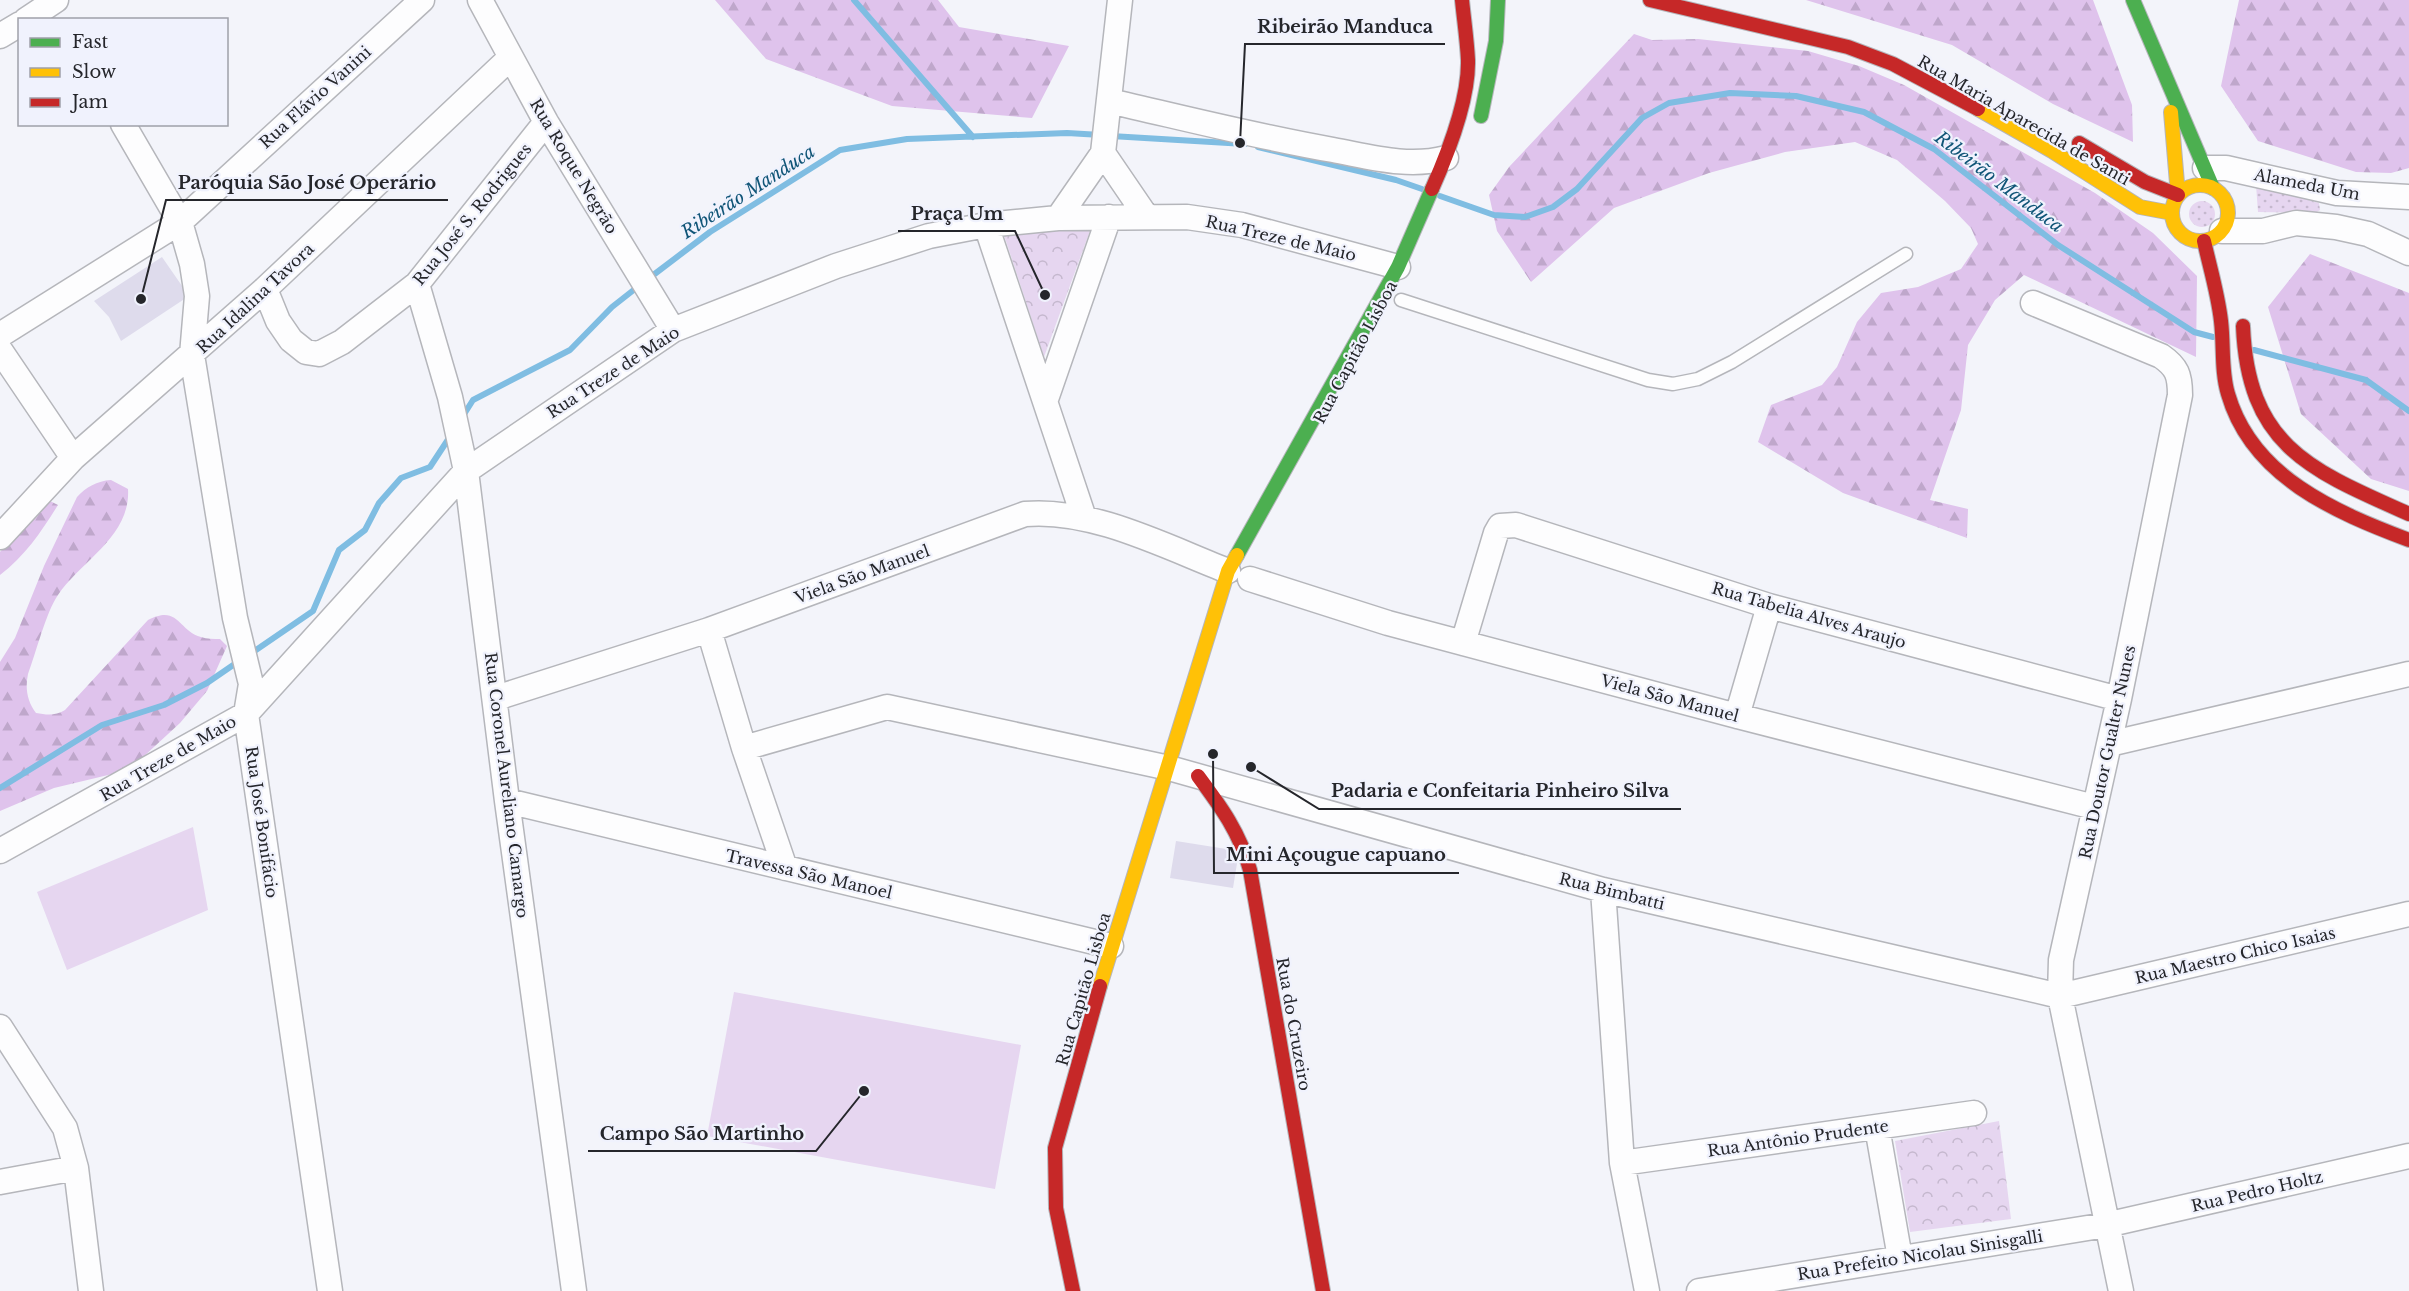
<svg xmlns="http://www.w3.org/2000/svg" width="2409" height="1291" font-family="'Libre Baskerville',serif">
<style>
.grass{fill:url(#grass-dots)}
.forest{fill:url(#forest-firs)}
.park{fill:url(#park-crowns)}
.pitch{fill:#e6d6f0}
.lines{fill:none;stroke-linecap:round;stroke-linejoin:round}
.stream{stroke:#7fbde2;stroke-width:6}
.building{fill:#dedbec}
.lane-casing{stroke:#b5b6bb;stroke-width:15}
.street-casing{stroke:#b5b6bb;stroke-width:27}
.fast-casing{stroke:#b5b6bb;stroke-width:16}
.slow-casing{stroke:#b5b6bb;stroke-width:16}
.jam-casing{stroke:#b5b6bb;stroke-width:16}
.lane{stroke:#fdfdfe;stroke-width:12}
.street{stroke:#fdfdfe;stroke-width:24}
.fast{stroke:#4caf50;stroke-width:14}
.slow{stroke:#ffc107;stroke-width:14}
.jam{stroke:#c62828;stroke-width:14}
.labels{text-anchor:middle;stroke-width:4.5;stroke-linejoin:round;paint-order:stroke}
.street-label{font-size:16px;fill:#25262b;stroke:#f0f2fd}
.water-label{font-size:18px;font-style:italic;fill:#105577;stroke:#f0f2fd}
.leader{fill:none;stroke:#25262b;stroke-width:2}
.callout-dot{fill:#25262b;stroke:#f0f2fd;stroke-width:2}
.callout-label{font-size:18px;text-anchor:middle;font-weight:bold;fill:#25262b;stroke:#f0f2fd;stroke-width:4.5;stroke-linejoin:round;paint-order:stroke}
</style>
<defs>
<pattern id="grass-dots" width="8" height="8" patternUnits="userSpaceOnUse" patternTransform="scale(1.5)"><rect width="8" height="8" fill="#e6d6f0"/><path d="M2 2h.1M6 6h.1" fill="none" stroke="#c5b8ce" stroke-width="1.8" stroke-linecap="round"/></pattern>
<pattern id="forest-firs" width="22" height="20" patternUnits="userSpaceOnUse" patternTransform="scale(1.5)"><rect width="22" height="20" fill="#dfc3ec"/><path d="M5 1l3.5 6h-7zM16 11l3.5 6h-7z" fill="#bfa7cb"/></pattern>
<pattern id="park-crowns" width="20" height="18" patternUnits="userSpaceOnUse" patternTransform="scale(1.5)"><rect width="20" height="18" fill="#e6d6f0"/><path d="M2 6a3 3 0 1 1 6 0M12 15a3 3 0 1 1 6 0" fill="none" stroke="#c5b8ce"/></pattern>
</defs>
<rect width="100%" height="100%" fill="#f3f4fa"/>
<path class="grass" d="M2256,185L2319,203L2320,210L2315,213L2258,212Z
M2189 214a13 13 0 1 1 26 0a13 13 0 1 1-26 0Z"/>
<path class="forest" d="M715,0H938L959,27L1069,46L1032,118L892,106L766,59Z
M1806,0H2093L2132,105L2133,142L2053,104L1952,45Z
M2239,0H2409V168L2391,173L2356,172L2258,141L2221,86Z
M1634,34L1652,40L1698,39L1808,51L1859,66L1904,85L2095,193L2153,233L2197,276L2196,357L2024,275L1995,300L1968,345L1961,410L1930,500L1968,509L1967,538L1843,493L1758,442L1771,405L1822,385L1837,367L1857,322L1881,293L1918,287L1961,269L1978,244L1971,228L1945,201L1897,160L1855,142L1785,152L1709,173L1614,208L1531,282L1497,231L1489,195L1509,167Z
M2310,254L2409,293V491L2371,479L2301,414L2268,307Z
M111,480L128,489C131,536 81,561 58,595C46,612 36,653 28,674C25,688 27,701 36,713C47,715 55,716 65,710L148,620C179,604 178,631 201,637C207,639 214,639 220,639L227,646L207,691L180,723L129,770L54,788L0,811V662L15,638L44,566L77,497C86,487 97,481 111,480Z
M48,500L58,505C41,532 26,555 0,575V552L29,510Z"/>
<path class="park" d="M1091,228L1044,357L1003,232Z
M1999,1121L2011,1219L1910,1232L1895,1141Z"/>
<path class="pitch" d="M193,827L208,910L67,970L37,892Z
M734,992L1021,1045L995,1189L707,1136Z"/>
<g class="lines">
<path class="stream" d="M854,0L973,137
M1111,136L1245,144
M1258,147L1396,180L1422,189
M1440,196L1494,215L1525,217L1553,207L1577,189L1642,118L1669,103L1730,93L1796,96L1864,112L1934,149L2058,245L2194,332L2213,337
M648,279L710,232L840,150L907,139L1067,133L1101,135
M2254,350L2366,380L2409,411
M461,419L473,400L570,350L612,307L640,285
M250,654L313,611L339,550L365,530L379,503L401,478L430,467L451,435
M0,788L102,725L164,705L207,683L239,661"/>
</g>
<path class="building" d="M162,257L189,296L121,341L109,317L94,301Z
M1176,841L1239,851L1233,888L1170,878Z"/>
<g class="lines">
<defs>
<path id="lane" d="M1401,300L1648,380L1673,384L1698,379L1732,362L1906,254"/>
<path id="street" d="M480,0L546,122L673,330
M26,20L56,0
M0,36L20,24
M1109,101C1184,118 1258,137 1333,150C1371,157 1408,168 1446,158
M123,124L180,222L192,264L197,296L192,355L235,618L251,684L246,714L330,1291
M1103,153L1146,216
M2205,168H2226L2337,193L2409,197
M1058,218L1103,153L1120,0
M986,225L1084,518
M2222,231H2263L2296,223L2336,227L2368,234L2409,253
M417,284L450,397L466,471L507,801L574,1291
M265,289L278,321L291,340L306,352L319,354L342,342L417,284L546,122
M2033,303L2161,356C2177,367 2180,375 2180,395L2119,699L2061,960L2060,996L2121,1291
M0,335L180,222L422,0
M0,350L73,458
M1046,399L1109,217
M0,537L73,458L265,289L510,58
M1250,579L1388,623L1737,716L2094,807
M709,630L744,748L785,868
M1463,643L1496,533L1500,526L1516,525L1769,606L2119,699
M496,698L709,630L1025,514C1092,508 1166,547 1228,571
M1737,716L1769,606
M2109,744L2409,674
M744,748L887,707L1169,768L1603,890L2060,996L2409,914
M507,801L1111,946
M0,851L246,714L466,471L673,330L836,266L929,236L986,225L1058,218L1187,217L1242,225L1398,267
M1603,890L1622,1163L1647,1291
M0,1027L65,1128L76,1168L91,1291
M1877,1127L1900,1258
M1622,1163L1974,1113
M0,1182L76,1168
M1699,1291L2106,1225L2409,1156"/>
<path id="fast" d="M2133,0L2213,188
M1481,116L1496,41L1498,0
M1237,555L1398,267L1432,189"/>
<path id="slow" d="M1978,109L2052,151L2140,207L2172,213
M2171,112L2178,195
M2172 213a28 28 0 1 1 56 0a28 28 0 1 1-56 0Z
M1100,986L1228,571L1237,555"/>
<path id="jam" d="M1650,0L1848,47L1893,64L1978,109
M2079,143L2145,182L2178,195
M1432,189C1448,153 1469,100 1468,60C1467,40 1464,20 1462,0
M2204,241C2210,268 2218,294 2221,321C2224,346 2221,371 2228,394C2252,477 2335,512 2409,540
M2243,326C2248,446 2310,470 2409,514
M1198,776C1221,807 1240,833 1250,870L1323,1291
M1073,1291L1056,1208L1055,1148L1100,986"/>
</defs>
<use href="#lane" class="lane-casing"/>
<use href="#street" class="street-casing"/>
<use href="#fast" class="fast-casing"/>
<use href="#slow" class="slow-casing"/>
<use href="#jam" class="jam-casing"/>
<use href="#lane" class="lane"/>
<use href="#street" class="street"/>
<use href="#fast" class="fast"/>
<use href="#slow" class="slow"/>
<use href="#jam" class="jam"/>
</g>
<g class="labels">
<g class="street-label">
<text transform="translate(315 97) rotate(-42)" y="6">Rua Flávio Vanini</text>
<text transform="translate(2024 120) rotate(30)" y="6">Rua Maria Aparecida de Santi</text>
<text transform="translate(574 166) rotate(59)" y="6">Rua Roque Negrão</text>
<text transform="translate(2307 184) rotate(11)" y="6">Alameda Um</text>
<text transform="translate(472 214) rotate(-51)" y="6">Rua José S. Rodrigues</text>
<text transform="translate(1281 238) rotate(13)" y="6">Rua Treze de Maio</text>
<text transform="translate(255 298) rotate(-43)" y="6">Rua Idalina Tavora</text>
<text transform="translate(1355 352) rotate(-62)" y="6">Rua Capitão Lisboa</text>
<text transform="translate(613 372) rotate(-33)" y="6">Rua Treze de Maio</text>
<text transform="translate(862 574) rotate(-20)" y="6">Viela São Manuel</text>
<text transform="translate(1809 615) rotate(16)" y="6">Rua Tabelia Alves Araujo</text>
<text transform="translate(1670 698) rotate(15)" y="6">Viela São Manuel</text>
<text transform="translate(2107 752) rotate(-78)" y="6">Rua Doutor Gualter Nunes</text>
<text transform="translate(168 758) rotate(-30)" y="6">Rua Treze de Maio</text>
<text transform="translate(507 785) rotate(83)" y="6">Rua Coronel Aureliano Camargo</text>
<text transform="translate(262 822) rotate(82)" y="6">Rua José Bonifácio</text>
<text transform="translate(809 874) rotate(13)" y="6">Travessa São Manoel</text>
<text transform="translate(1612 891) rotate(14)" y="6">Rua Bimbatti</text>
<text transform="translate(2235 955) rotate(-13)" y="6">Rua Maestro Chico Isaias</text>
<text transform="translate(1083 989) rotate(-74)" y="6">Rua Capitão Lisboa</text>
<text transform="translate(1294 1024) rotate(80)" y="6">Rua do Cruzeiro</text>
<text transform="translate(1798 1138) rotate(-8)" y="6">Rua Antônio Prudente</text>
<text transform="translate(2257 1191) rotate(-13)" y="6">Rua Pedro Holtz</text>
<text transform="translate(1920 1255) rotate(-9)" y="6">Rua Prefeito Nicolau Sinisgalli</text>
</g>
<g class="water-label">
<text transform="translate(1999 182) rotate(37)" y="6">Ribeirão Manduca</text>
<text transform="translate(748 192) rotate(-33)" y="6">Ribeirão Manduca</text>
</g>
</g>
<path class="leader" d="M1240 143L1245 44H1445M141 299L166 200H448M1045 295L1015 231H898M1251 767L1319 809H1681M1213 754L1214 873H1459M864 1091L816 1151H588"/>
<g class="callout-dot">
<circle cx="1240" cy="143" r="6"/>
<circle cx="141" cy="299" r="6"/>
<circle cx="1045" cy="295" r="6"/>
<circle cx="1251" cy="767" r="6"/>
<circle cx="1213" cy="754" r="6"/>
<circle cx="864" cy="1091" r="6"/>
</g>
<g class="callout-label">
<text x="1345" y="33">Ribeirão Manduca</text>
<text x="307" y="189">Paróquia São José Operário</text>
<text x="957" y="220">Praça Um</text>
<text x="1500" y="797">Padaria e Confeitaria Pinheiro Silva</text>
<text x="1336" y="861">Mini Açougue capuano</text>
<text x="702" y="1140">Campo São Martinho</text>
</g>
<rect x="18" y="18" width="210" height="108" fill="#f0f2fd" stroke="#9fa0a9" stroke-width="1.5"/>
<rect x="30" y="38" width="30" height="9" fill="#4caf50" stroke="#9fa0a9" stroke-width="1.5"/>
<text x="72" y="48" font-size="18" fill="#25262b">Fast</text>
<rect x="30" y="68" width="30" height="9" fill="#ffc107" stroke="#9fa0a9" stroke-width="1.5"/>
<text x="72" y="78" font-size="18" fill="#25262b">Slow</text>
<rect x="30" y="98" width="30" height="9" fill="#c62828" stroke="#9fa0a9" stroke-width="1.5"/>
<text x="72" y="108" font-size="18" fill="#25262b">Jam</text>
</svg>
